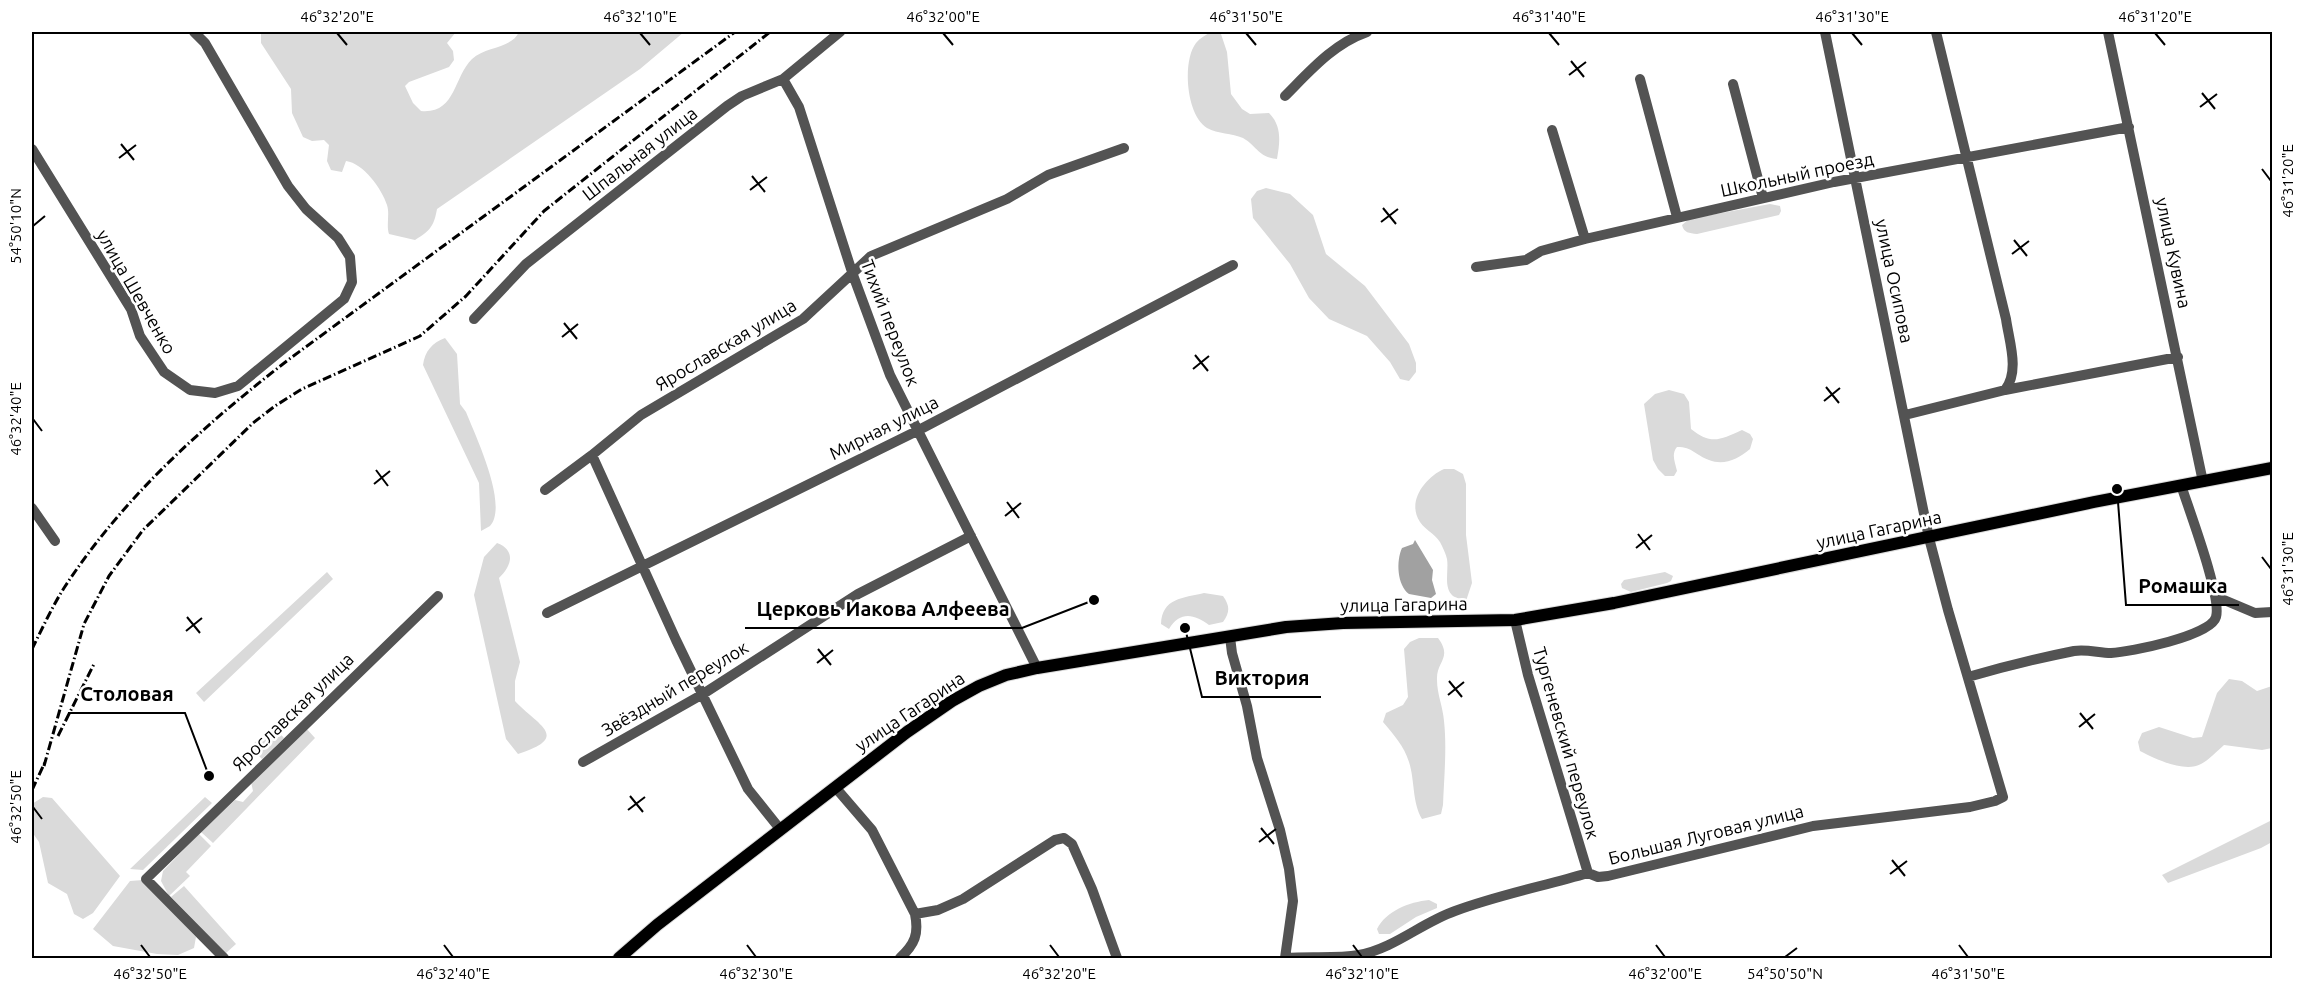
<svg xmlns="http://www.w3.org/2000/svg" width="2304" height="990" font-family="Ubuntu,sans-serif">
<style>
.green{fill:#dadada}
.water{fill:#a1a1a1}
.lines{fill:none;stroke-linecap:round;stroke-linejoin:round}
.major-casing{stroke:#dbdbdb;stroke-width:14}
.minor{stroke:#535353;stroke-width:10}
.major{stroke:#000;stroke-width:12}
.rail{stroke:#000;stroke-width:3;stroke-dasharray:9 3 1.5 3;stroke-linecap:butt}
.ticks{fill:none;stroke:#000;stroke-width:2}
.labels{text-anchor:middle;stroke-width:5;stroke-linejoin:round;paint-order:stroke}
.street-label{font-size:18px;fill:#000;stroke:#fff}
.leader{fill:none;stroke:#000;stroke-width:2}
.callout-dot{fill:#000;stroke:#fff;stroke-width:2}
.callout-label{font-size:20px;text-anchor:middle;font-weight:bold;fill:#000;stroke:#fff;stroke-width:5;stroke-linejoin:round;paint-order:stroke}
.neatline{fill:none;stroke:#000;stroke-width:2}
.ticks-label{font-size:15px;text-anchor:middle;fill:#000}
</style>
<rect width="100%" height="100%" fill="#fff"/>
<path class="green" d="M261,32H456L447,43L453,51L454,60L449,67L409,82L405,86L413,103L421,111C456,114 453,78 472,59C486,46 511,49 519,32H684L640,69L437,209C434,226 430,231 415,240L389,234C386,225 390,214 387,205C382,189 363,163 346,161L342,172L331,170L327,161L329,145L324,140L312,141L303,137L292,113L291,89L261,43Z
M1211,32L1221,34L1227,52L1231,94L1242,109L1250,114L1269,113C1282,126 1280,142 1277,159C1258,157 1257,146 1243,138C1232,133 1218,134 1207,128C1186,115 1182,61 1196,43C1200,38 1206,35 1211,32Z
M1266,188L1290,194L1313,215L1326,254L1365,286L1409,344L1416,363V372L1409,381L1400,379L1390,362L1367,336L1329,319L1309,298L1290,264L1253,218L1251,199L1257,191Z
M1770,204L1780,206L1781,211L1779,215L1697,234C1689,233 1684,233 1682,225L1689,219Z
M445,338L457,354L460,404L466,412C475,435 509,505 490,526C487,528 484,529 481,531L479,483L423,365C425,351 432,343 445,338Z
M1669,390L1684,394L1689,402L1691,429C1711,445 1720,440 1742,430L1750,434L1753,439L1750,449C1738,459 1724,466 1709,460C1695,455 1693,447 1677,447C1671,454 1675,462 1677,471L1674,476H1665L1658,469L1653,460L1644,404L1655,394Z
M1444,469H1454L1463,474L1466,484V535L1472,583L1466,601C1462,599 1456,598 1453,596C1443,587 1449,571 1447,559C1446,555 1444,550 1442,546C1438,535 1426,531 1420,522C1406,501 1426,477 1444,469Z
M497,543C516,550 512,566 499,578L520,662L515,681V701C537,725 572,737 518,754L506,739L474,595L484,557Z
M327,572L333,579L204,702L196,693Z
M1665,572L1673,576L1671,581L1667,583L1631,592L1622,588L1621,584L1624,580Z
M1204,593L1223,596C1230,606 1230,612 1223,622L1209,625C1194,614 1180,611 1169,629L1161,624C1162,598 1183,598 1204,593Z
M1419,638H1438C1453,658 1436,661 1437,680C1437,694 1443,707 1444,721C1447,748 1444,778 1443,805L1441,814L1422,819C1412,802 1415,781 1409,762C1404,746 1394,735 1383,722L1386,713L1403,705L1408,697L1404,649L1410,642Z
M2229,679L2242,681L2257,691L2272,686V748L2262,750L2224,745C2217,751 2209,760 2201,764C2185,773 2155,759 2140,751L2138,742L2142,733L2159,727L2193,738L2202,737L2217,693Z
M273,726L284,738L262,759L250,747Z
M305,727L315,738L213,843L201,832L235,800L243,802L253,791L251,782Z
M43,797L52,798L120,876L93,913L83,919L74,914L67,894L48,883L39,842L32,832V804Z
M205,797L212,803L143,870L130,869Z
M2272,820V842L2261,848L2168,883L2162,875Z
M199,834L211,846L186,872L190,876L169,896L161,881L163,871Z
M143,880L196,937L194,948L178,955L157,954L113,946L93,929L130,881Z
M184,886L236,944L226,953L171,897Z
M1429,900L1437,904V908L1416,917L1390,934H1379L1377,929C1386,911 1409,902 1429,900Z"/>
<path class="water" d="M1415,540L1433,570L1432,580L1436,594L1431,598L1409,594C1397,585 1396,561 1402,548L1413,544Z"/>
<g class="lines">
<defs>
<path id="major" d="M619,958L657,925L907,732L952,701L979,686L1006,675L1037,668L1286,627L1343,623L1515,620L1614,603L2094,502L2272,468"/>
</defs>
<use href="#major" class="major-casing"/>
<path class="minor" d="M1936,32L2006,319C2009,341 2020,371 2005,390
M2108,32L2203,482
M783,79L799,107L853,275L890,375L1037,668
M1640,79L1677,217
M1733,84L1763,198
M1285,96C1310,71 1333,44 1367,32
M1552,130L1585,239
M32,149L131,309L140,336L164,372L190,390L215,393L238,386L344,299L352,282L350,257L338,238L306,209L288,186L205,43L194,32
M1476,267L1526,260L1541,251L1585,239L1834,182L2129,127
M474,319L526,264L727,106L742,96L783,79L840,32
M1905,415L2005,390L2178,357
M592,455L676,640L748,789L780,829
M545,490L592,455L641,415L803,319L871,256L1007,199L1048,175L1124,148
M32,508L55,541
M2217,597L2255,613L2272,612
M547,613L917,431L1233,265
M1515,620L1528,675L1588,873
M1230,637L1232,653L1247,706L1257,758L1280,830L1289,869L1293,901L1285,958
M1968,677C2003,667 2039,658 2074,651C2087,649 2099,653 2111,653C2130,652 2211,636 2216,617C2222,597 2189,510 2181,485
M583,762L703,694L858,594L971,536
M835,787L872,830L915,914
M224,958L146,879L438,596
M900,958C915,944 919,934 915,914L938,910L963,899L1055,840L1064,838L1072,844L1092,889L1117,958
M1286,958C1310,956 1335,959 1359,955C1395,948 1421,923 1455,911C1498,895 1544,886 1588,873L1598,877L1608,876L1813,826L1970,807L1995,801L2003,797L1948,610L1929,538L1825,32"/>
<use href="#major" class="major"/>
<path class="rail" d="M32,649C42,629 52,607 64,588C124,496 205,424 292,357L735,32
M58,736L94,664
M44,766L84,624L109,576L143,530L253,423L275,406L302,389L420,336L466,296L544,211L770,32
M32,790L46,760"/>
</g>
<path class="ticks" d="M337,33L347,45M640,33L650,45M943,33L953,45M1246,33L1256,45M1549,33L1559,45M1852,33L1862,45M2155,33L2165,45M1571,61L1584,77M1569,75L1586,62M2202,93L2215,109M2200,107L2217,94M121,144L134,160M119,158L136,145M2262,169L2271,181M752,176L765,192M750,190L767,177M1383,208L1396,224M1381,222L1398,209M33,226L45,216M2014,240L2027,256M2012,254L2029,241M564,323L577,339M562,337L578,324M1195,355L1208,371M1193,369L1209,356M1826,387L1839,403M1824,401L1840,388M33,419L42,431M376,470L388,486M374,484L390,471M1007,502L1019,518M1005,516L1021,503M1638,534L1650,550M1636,548L1652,535M2262,557L2271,569M187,617L200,633M186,631L202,618M818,649L831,665M817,663L833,650M1449,681L1462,697M1448,695L1464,682M2080,713L2093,729M2079,727L2095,714M630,796L643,812M33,807L42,819M628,810L645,797M1261,828L1274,844M1259,842L1276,829M1892,860L1905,876M1890,874L1907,861M141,945L150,957M444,945L453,957M747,945L756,957M1050,945L1059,957M1353,945L1362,957M1656,945L1665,957M1959,945L1968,957M1785,957L1797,948"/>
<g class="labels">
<g class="street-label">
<text transform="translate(640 154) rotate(-38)" y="6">Шпальная улица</text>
<text transform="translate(1797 175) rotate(-12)" y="6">Школьный проезд</text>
<text transform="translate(2173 253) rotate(78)" y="6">улица Кувина</text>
<text transform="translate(1894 281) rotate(78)" y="6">улица Осипова</text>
<text transform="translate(136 292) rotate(60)" y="6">улица Шевченко</text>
<text transform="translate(890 323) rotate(69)" y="6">Тихий переулок</text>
<text transform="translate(726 345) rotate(-31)" y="6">Ярославская улица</text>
<text transform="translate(884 428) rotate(-27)" y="6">Мирная улица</text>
<text transform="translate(1879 530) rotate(-12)" y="6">улица Гагарина</text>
<text transform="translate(1404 605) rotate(-1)" y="6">улица Гагарина</text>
<text transform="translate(675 689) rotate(-31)" y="6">Звёздный переулок</text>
<text transform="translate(293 712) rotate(-44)" y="6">Ярославская улица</text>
<text transform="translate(910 712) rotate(-34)" y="6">улица Гагарина</text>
<text transform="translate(1566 743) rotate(74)" y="6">Тургеневский переулок</text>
<text transform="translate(1706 835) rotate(-14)" y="6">Большая Луговая улица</text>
</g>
</g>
<path class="leader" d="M2117 489L2126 605H2239M1094 600L1022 628H745M1185 628L1202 697H1321M209 776L185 713H68"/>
<g class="callout-dot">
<circle cx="2117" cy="489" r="6"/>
<circle cx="1094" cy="600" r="6"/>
<circle cx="1185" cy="628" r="6"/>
<circle cx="209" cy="776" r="6"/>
</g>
<g class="callout-label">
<text x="2183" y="593">Ромашка</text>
<text x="883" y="616">Церковь Иакова Алфеева</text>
<text x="1262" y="685">Виктория</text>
<text x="127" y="701">Столовая</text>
</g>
<rect width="2304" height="990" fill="none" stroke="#ffffff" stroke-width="66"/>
<rect x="33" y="33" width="2238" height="924" class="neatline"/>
<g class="ticks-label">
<text x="337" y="22">46°32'20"E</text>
<text x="640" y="22">46°32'10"E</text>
<text x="943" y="22">46°32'00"E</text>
<text x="1246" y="22">46°31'50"E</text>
<text x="1549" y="22">46°31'40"E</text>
<text x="1852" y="22">46°31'30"E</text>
<text x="2155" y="22">46°31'20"E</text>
<text transform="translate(2288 181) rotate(-90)" y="5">46°31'20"E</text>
<text transform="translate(16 226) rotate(-90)" y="5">54°50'10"N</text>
<text transform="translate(16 419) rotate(-90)" y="5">46°32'40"E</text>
<text transform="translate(2288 569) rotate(-90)" y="5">46°31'30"E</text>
<text transform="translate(16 807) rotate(-90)" y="5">46°32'50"E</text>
<text x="150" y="979">46°32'50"E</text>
<text x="453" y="979">46°32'40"E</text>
<text x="756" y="979">46°32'30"E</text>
<text x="1059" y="979">46°32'20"E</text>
<text x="1362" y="979">46°32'10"E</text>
<text x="1665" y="979">46°32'00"E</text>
<text x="1785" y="979">54°50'50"N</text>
<text x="1968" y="979">46°31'50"E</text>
</g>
</svg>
